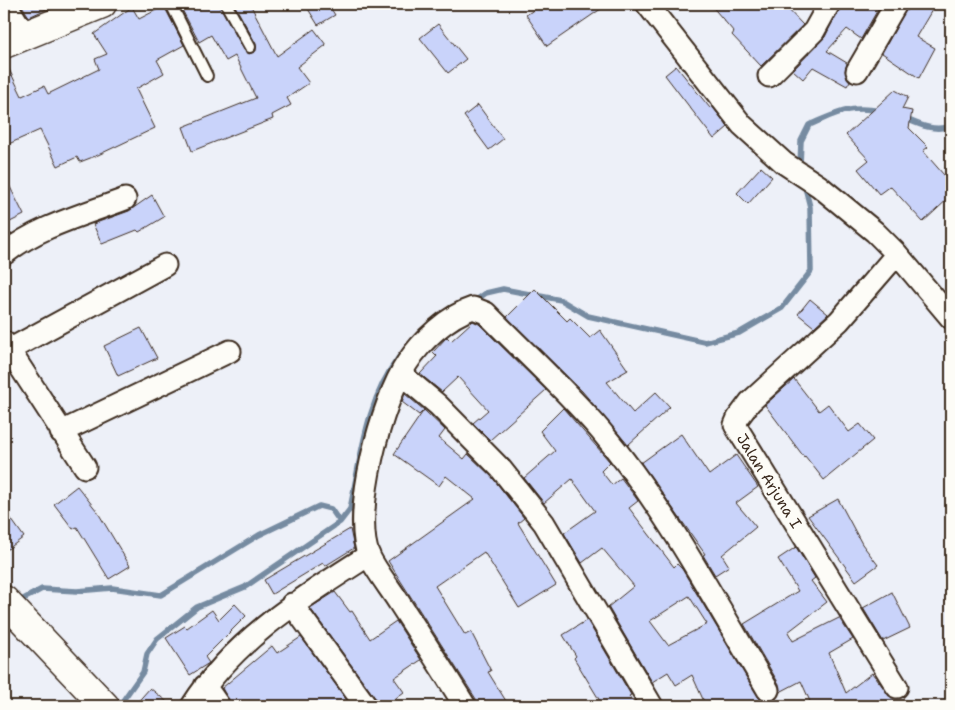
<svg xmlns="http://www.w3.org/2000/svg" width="955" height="710" font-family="'Shantell Sans',sans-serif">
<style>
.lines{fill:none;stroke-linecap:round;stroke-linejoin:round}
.stream{stroke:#768ba1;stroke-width:5.5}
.building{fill:#c9d3fa;stroke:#3b2a1e;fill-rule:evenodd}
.lane-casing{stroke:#3b2a1e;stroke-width:14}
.street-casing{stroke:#3b2a1e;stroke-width:25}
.secondary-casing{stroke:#3b2a1e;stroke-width:31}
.lane{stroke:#fdfcf7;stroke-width:10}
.street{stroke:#fdfcf7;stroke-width:21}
.secondary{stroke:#fdfcf7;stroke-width:28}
.labels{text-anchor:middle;stroke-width:4.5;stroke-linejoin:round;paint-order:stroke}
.street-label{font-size:15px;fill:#3b2a1e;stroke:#fdfcf7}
</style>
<rect width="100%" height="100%" fill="#edf0f8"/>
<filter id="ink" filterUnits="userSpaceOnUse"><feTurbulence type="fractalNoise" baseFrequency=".02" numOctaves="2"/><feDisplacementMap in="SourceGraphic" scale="10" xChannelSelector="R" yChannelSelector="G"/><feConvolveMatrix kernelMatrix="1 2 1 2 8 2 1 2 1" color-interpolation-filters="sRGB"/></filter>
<g filter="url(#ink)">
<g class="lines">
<path class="stream" d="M904,118C920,125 934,132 951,126
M800,166L801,141L809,125C838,113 848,105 881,111
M472,303L486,293L503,289L561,300L588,316L705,342L739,333L782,308L811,271L810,207L804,183
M16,603L42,589L77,591L112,588L161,595L259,535L319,506L331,509L340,522
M119,706L143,672L147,654L157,639L197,607L245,587L340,522L350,509C361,457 366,400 399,357"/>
</g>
<path class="building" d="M21,4H57L29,17Z
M179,4H219L244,50L249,54L256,51V44L234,4H250L277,56L314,29L326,45L297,67L309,83L287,98L291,105L272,115L273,119L192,151L183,127L256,98L235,56L226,61L211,35L199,42Z
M305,4H328L335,15L318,25Z
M543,4H608L547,46L526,15Z
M710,4H783L803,25L761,66L732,35L734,32Z
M841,4H881L861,39L847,29L827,51L847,63L845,71L850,81L847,86L813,67L803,79L793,70L825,37Z
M909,4H921L932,10L916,37L935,48L919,78L882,53Z
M164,6L184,45L157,60L164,73L136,89L155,128L98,155L80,162L77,157L58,166L40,130L4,146V59L22,96L44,86L48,94L99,69L95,59L107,54L94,34L132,7L139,19Z
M438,24L466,59L448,73L420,38Z
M676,66L710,108L712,106L728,127L714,139L665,75Z
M895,90L908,97L902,109L912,111L909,128L928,147L923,151L951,183V196L923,222L890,186L879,194L858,169L869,160L846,135Z
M478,105L503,139L489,150L464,116Z
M761,167L772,177L748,204L737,193Z
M4,175L24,215L4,225Z
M152,195L164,217L139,232L137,230L102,244L93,224L129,211Z
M535,289L567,321L570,318L590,338L600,330L628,370L607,382L633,413L656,392L670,407L628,445L582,391L507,317Z
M810,299L828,314L814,327L798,314Z
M473,321L479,324L546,390L490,440L473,423L488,410L458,377L442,392L420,374L437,356L433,352L445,339L447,337L451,341Z
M141,328L157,358L118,376L104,346Z
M794,379L819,411L828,404L849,432L860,424L873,440L824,480L805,456L804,457L765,405Z
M405,394L424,410L419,415L402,402Z
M563,408L610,462L601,471L612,485L621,478L636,498L638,501L629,508L674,567L677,564L682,569L764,706H706L692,675L676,685L668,672L652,682L608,607L634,586L602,548L582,563L564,533L595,511L572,479L544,503L524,478L555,451L540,431ZM689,596L707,624L668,645L650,621Z
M424,410L445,430L439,438L464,459L468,454L492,477L524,518L518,523L556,585L519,608L484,552L435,586L465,635L471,632L491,671L488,672L506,701L498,706H477L476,699L388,561L475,499L446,476L439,486L394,454Z
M681,434L709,475L736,455L758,487L736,503L756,527L722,555L729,566L715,575L703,555L705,554L641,463Z
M77,486L97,511L130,566L109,579L77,527L73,529L54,504Z
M838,499L862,544L878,565L856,581L808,516Z
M4,509L24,537L4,552Z
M350,529L354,548L325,566L323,563L272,594L264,580Z
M796,547L815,578L811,581L827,602L788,632L793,641L839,618L853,639L829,653L846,693L872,673L898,706H812L801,681L780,692L779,684L744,624L798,591L778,559Z
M335,592L350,612L352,611L370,639L396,621L421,660L394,678L404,692L385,706H378L376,699L310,608Z
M892,592L910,628L883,641L863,608Z
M235,604L246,616L205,657L209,663L190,675L166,638L185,626L187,628L212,610L219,620Z
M587,620L631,695L629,696L636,706H603L574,658L576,656L563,635Z
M301,637L351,706H231L222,688L272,646L277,653Z
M150,688L172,706H134Z"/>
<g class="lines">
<defs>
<path id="lane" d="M171,4L207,76
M226,4L250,47"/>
<path id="street" d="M6,4L25,35
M647,4L742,125L784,163L819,186L875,232L897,254L951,318
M857,71L896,4
M769,76L814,31L829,4
M4,254C39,226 83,215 125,199
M897,254L839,321L750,402L738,418L735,425L897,687
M4,342L85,467
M9,350L165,265
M401,374L438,405L501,469L544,523L652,706
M61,432L230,351
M292,604L366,706
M205,686L219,706
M192,706C235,638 302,598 369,555
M465,706C444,672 422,638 400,604C390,588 377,572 369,556C351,514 382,400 407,363C422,340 448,316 473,308L486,313C524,352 565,389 600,430C666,508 715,602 768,690"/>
<path id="secondary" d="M4,44L102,4
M4,600L105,706"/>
</defs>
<use href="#lane" class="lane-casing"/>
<use href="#street" class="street-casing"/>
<use href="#secondary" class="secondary-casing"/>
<use href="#lane" class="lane"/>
<use href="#street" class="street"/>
<use href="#secondary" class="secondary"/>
</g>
</g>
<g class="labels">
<g class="street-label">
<text transform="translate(769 481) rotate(58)" y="5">Jalan Arjuna I</text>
</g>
</g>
<rect width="955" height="710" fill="none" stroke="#fdfcf7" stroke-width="20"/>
<rect x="10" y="10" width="935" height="690" fill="none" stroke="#3b2a1e" stroke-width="2" filter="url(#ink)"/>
</svg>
